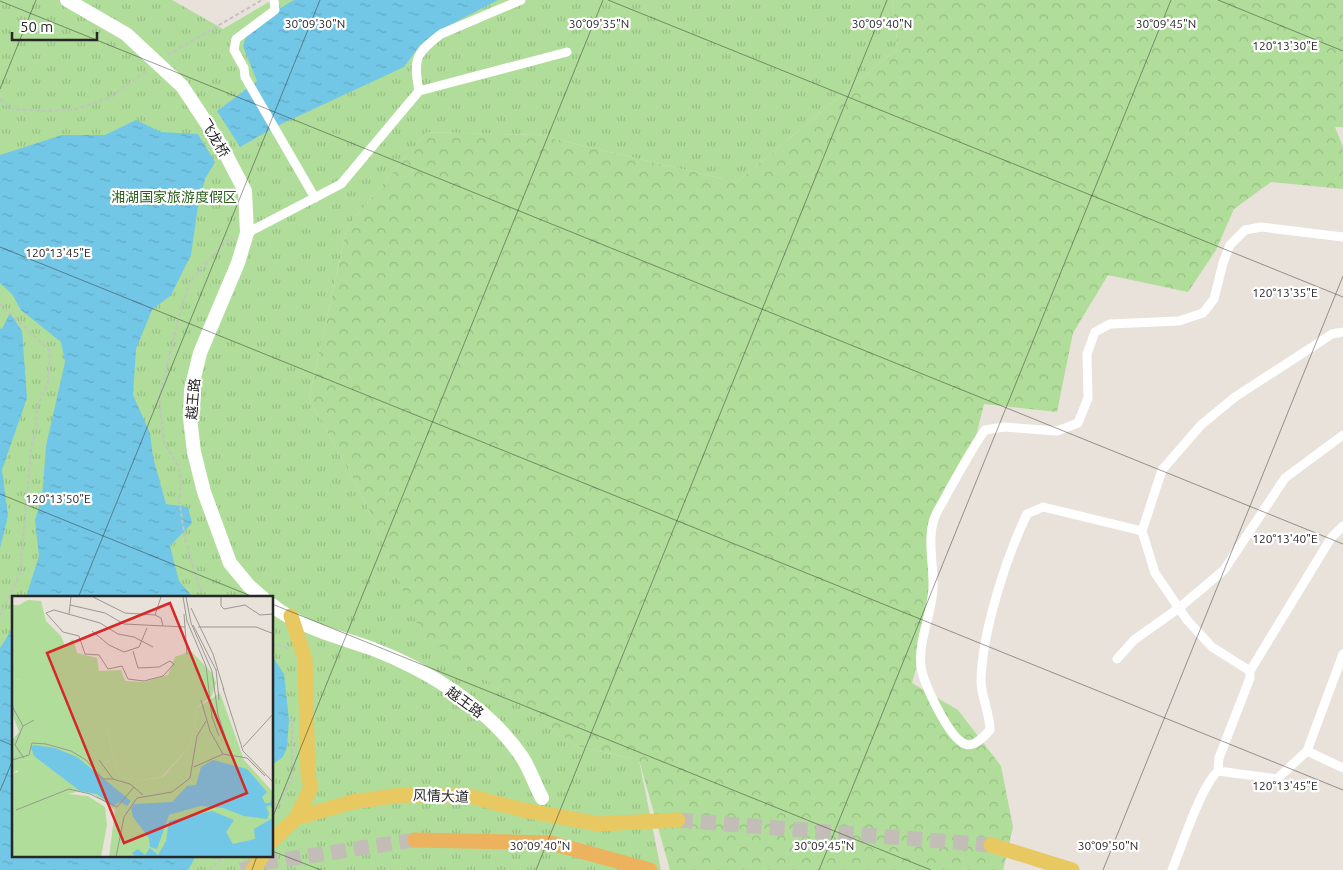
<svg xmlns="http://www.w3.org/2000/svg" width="1343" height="870" font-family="Ubuntu,'Noto Sans SC',sans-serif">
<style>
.forest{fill:url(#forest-crowns)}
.park{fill:url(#park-tufts);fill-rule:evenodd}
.water{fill:url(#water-ripples)}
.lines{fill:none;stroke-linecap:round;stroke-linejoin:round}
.primary-tunnel{stroke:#c2bdb6;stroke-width:15;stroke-dasharray:15 8;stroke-linecap:butt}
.trunk-tunnel{stroke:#c2bdb6;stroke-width:15;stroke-dasharray:15 8;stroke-linecap:butt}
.path{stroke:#c3c3c3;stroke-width:2;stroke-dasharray:4 2.5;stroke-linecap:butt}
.minor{stroke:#fff;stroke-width:9}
.secondary{stroke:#fff;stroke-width:14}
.primary{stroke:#e7c861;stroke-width:15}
.trunk{stroke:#edb25e;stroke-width:15}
.ticks{fill:none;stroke:#272727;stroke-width:1;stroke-opacity:0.45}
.labels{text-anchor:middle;stroke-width:4.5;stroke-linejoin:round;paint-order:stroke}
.street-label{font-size:14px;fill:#272727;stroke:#fff}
.park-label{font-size:14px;fill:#2b5e1d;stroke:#fff}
.inset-road{fill:none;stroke:#9b9792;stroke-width:1}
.view{fill:#d62828;fill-opacity:0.15;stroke:#d62828;stroke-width:2.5}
.inset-edge{fill:none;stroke:#272727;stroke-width:2.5}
.ticks-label{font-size:12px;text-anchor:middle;fill:#272727;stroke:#fff;stroke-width:4.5;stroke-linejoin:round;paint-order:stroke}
</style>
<defs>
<pattern id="forest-crowns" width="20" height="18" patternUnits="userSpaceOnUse" patternTransform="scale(1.25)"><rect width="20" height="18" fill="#b0dd99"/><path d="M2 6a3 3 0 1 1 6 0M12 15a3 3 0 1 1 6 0" fill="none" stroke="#97be84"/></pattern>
<pattern id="park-tufts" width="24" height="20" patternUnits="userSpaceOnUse" patternTransform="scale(1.25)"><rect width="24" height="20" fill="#b0dd99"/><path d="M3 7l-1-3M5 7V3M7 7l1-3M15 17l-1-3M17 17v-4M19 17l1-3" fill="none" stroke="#97be84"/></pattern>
<pattern id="water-ripples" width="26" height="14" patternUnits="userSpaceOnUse" patternTransform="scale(1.25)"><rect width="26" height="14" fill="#72c7e6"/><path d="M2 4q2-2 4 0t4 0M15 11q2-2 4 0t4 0" fill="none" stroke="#63abc5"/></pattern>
</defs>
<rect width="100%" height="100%" fill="#e9e2da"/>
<path class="forest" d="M892,0H1343V127H1335L1343,147V189L1271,182L1234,209L1216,250L1188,292L1108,275L1073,333L1057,412L984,404L972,452L930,519L937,588L912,683L958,710L1001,766L1013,827L1003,870H670L639,760L576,746L421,634L367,505L309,398L347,227L427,132L538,135L737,182L898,48Z"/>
<path class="park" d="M0,0H172L223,29L272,0H892L898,48L737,182L538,135L427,132L347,227L309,398L367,505L421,633L576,746L639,760L661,870H0ZM14,598H272V856H14Z"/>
<path class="water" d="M294,0H498L444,28L420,45L404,67L277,126L240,147L217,111L257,81L243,46L249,27Z
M136,120L161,132L198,134L215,162L205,179L198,206L191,255L171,295L152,310L136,349L133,395L150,433L153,457L166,504L188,507L192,523L170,546L179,581L193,597H26L39,556L35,520L42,498L46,446L65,362L61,342L21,310L12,294L0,283V155L62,135H105Z
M10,313L22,331L27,398L2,470L8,516L0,548V328L2,329Z
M14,626V856H196L188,870H0V648Z
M272,656L284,674L289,720L287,747L283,757L273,764Z"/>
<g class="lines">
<path class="primary-tunnel" d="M678,820L991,845"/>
<path class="trunk-tunnel" d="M241,870L268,862L415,840"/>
<path class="path" d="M168,55L262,0
M0,99L12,109L42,111L77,109L110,97L148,70
M0,304L50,351L48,383L37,407L36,428L31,448L20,574L0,615
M205,598L199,586L185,539L179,499L181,484L178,465L164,443L159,399L181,309L190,281L226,241L233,238
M272,644L288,648
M272,813L292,780V718
M209,870L224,856"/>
<path class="minor" d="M274,0L275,10L236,39L234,50L244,68L245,77L315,198
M419,91C413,59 415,54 441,34L521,0
M247,233L341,184L419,91L567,52
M1142,531L1043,507L1027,514C1006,558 982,632 981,681C981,697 990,713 990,730C985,736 973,748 965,744C949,738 923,683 921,666C918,639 932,614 933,588C934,566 927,540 934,519C937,510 944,501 948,492C960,471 971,450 985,430L1004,427L1057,431L1078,423L1088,398L1087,354L1095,332L1110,324L1179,321L1203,313L1214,299L1223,263L1230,245L1245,230L1261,227L1343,237
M1117,659L1134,640L1179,608L1224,570L1285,478L1343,435
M1250,671L1212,647L1187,620L1155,573L1142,531L1162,470L1201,425L1235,397L1332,334L1343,332
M1307,751L1343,768
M1218,771L1277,779L1307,751L1343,654
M1172,870C1182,846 1201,786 1218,771L1219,758L1250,678V671L1331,538L1343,526"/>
<path class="secondary" d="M67,0L126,34L182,86L221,145L245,191L247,233L238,263L200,353L191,390L190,418L194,452L204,492L230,563L249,586L263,598
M272,605C300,628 340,637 373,649C428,670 489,708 522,757C530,769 535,785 542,798"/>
<path class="primary" d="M291,616L305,659L308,775L311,787L296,818
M272,841L296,818L352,802L401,795L469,796L523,810L599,824L678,820
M991,845L1072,870
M253,870L262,856"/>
<path class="trunk" d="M415,840L551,843L650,870"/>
</g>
<path class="ticks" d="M608,0L1343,297M1218,0L1343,51M0,1L1343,544M0,89L36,0M0,247L1343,790M0,494L256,598M78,598L320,0M272,604L931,870M0,740L14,746M0,791L14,757M272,819L603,0M272,851L321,870M252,870L257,856M536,870L887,0M819,870L1171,0M1103,870L1343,276"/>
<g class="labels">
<g class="street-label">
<text transform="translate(215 138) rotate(59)" y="5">飞龙桥</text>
<text transform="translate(193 399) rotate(-85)" y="5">越王路</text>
<text transform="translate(465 702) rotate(36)" y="5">越王路</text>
<text transform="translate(441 796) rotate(2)" y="5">风情大道</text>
</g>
<g class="park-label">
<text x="174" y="202">湘湖国家旅游度假区</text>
</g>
</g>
<g transform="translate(12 596)">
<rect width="261" height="261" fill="#e9e2da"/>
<path d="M16,4L29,5L34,25L49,40L53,50L61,43L65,57L85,62L87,75L109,74L113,85L132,86L156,79L163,61L179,55L200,77L204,87L200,100L183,113L184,123L177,151L150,181L124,185L106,179L95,132L28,117L8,84L0,82V9H7ZM24,163L43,178L56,198L76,200L93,211L95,229L89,261H0V178L6,176V164Z" fill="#b0dd99"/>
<path d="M0,82L8,84L23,100L56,123L67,117L95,132L106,179L124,185L151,181L177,151L184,123L183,113L208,97L232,164L261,196V261H97L103,214L83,199L68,195L56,198L23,225L0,230V200L43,178L23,163L6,164V174L0,178V144L7,136L0,117Z" fill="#b0dd99"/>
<path d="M22,149L43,152L65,161L119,205L115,210L108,206L101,210L85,198L68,195L22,160L19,151ZM201,164L235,173L255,196L250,201L253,207H258L261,199V213L258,209L254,211L257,217L255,223L232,220L211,212L188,210L157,219L145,253L138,251L137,242L121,221L119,212L122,208L160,206L175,190L184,189L189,171ZM200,215L222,224L214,236L221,248L243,243L242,233L261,222V261H123L120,257L126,253L133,259L138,252L146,259L154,245L157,225Z" fill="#72c7e6"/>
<path class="inset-road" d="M81,1L113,17L143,19L149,22L151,30M171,1L175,25L194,70L200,121L207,140M174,1L179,27L200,75L206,119L213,140M209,1V10L212,13L233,9L248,19L262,18M58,9L93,17L112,28L173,31M179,12L201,58L212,94M57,18L59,1M172,18L175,58M143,19L149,1M181,29L204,74M186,31H244L262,38M80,35L97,49L112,56L127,51L135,32M121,55L126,72L147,71L158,65L162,68L151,80L132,85L116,83L110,70L96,73L87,59L73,58L67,40L51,36L34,17L42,14L88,27L106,38L122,41L141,51M204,73L207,104M211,92L231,155L262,187M189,104L198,135L211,158L235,162L253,180M0,110L11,130M231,151L262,117M12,162L3,149L11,130L22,124M0,164L17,159L20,147L34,148L59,155L74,164L91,183H101M87,164L101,183L118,188L131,199M182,171L211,158M4,214L57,193L78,198L105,211L122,191M104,261L112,221L125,202L160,196L178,182L185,140L194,125"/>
<path class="view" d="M158,7L235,197L112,247L35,57Z"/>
<rect width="261" height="261" class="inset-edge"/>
</g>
<g class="ticks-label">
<text x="315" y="28">30°09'30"N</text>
<text x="599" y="28">30°09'35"N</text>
<text x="882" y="28">30°09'40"N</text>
<text x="1166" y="28">30°09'45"N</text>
<text x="1285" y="50">120°13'30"E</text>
<text x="58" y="257">120°13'45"E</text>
<text x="1285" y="297">120°13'35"E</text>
<text x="58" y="503">120°13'50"E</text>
<text x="1285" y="543">120°13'40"E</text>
<text x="1285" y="790">120°13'45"E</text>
<text x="540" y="850">30°09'40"N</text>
<text x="824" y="850">30°09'45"N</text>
<text x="1108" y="850">30°09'50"N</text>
</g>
<path d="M12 32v8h85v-8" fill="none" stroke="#272727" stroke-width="2.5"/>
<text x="20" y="32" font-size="15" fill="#272727" stroke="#ffffff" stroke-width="4" paint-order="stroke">50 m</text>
</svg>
